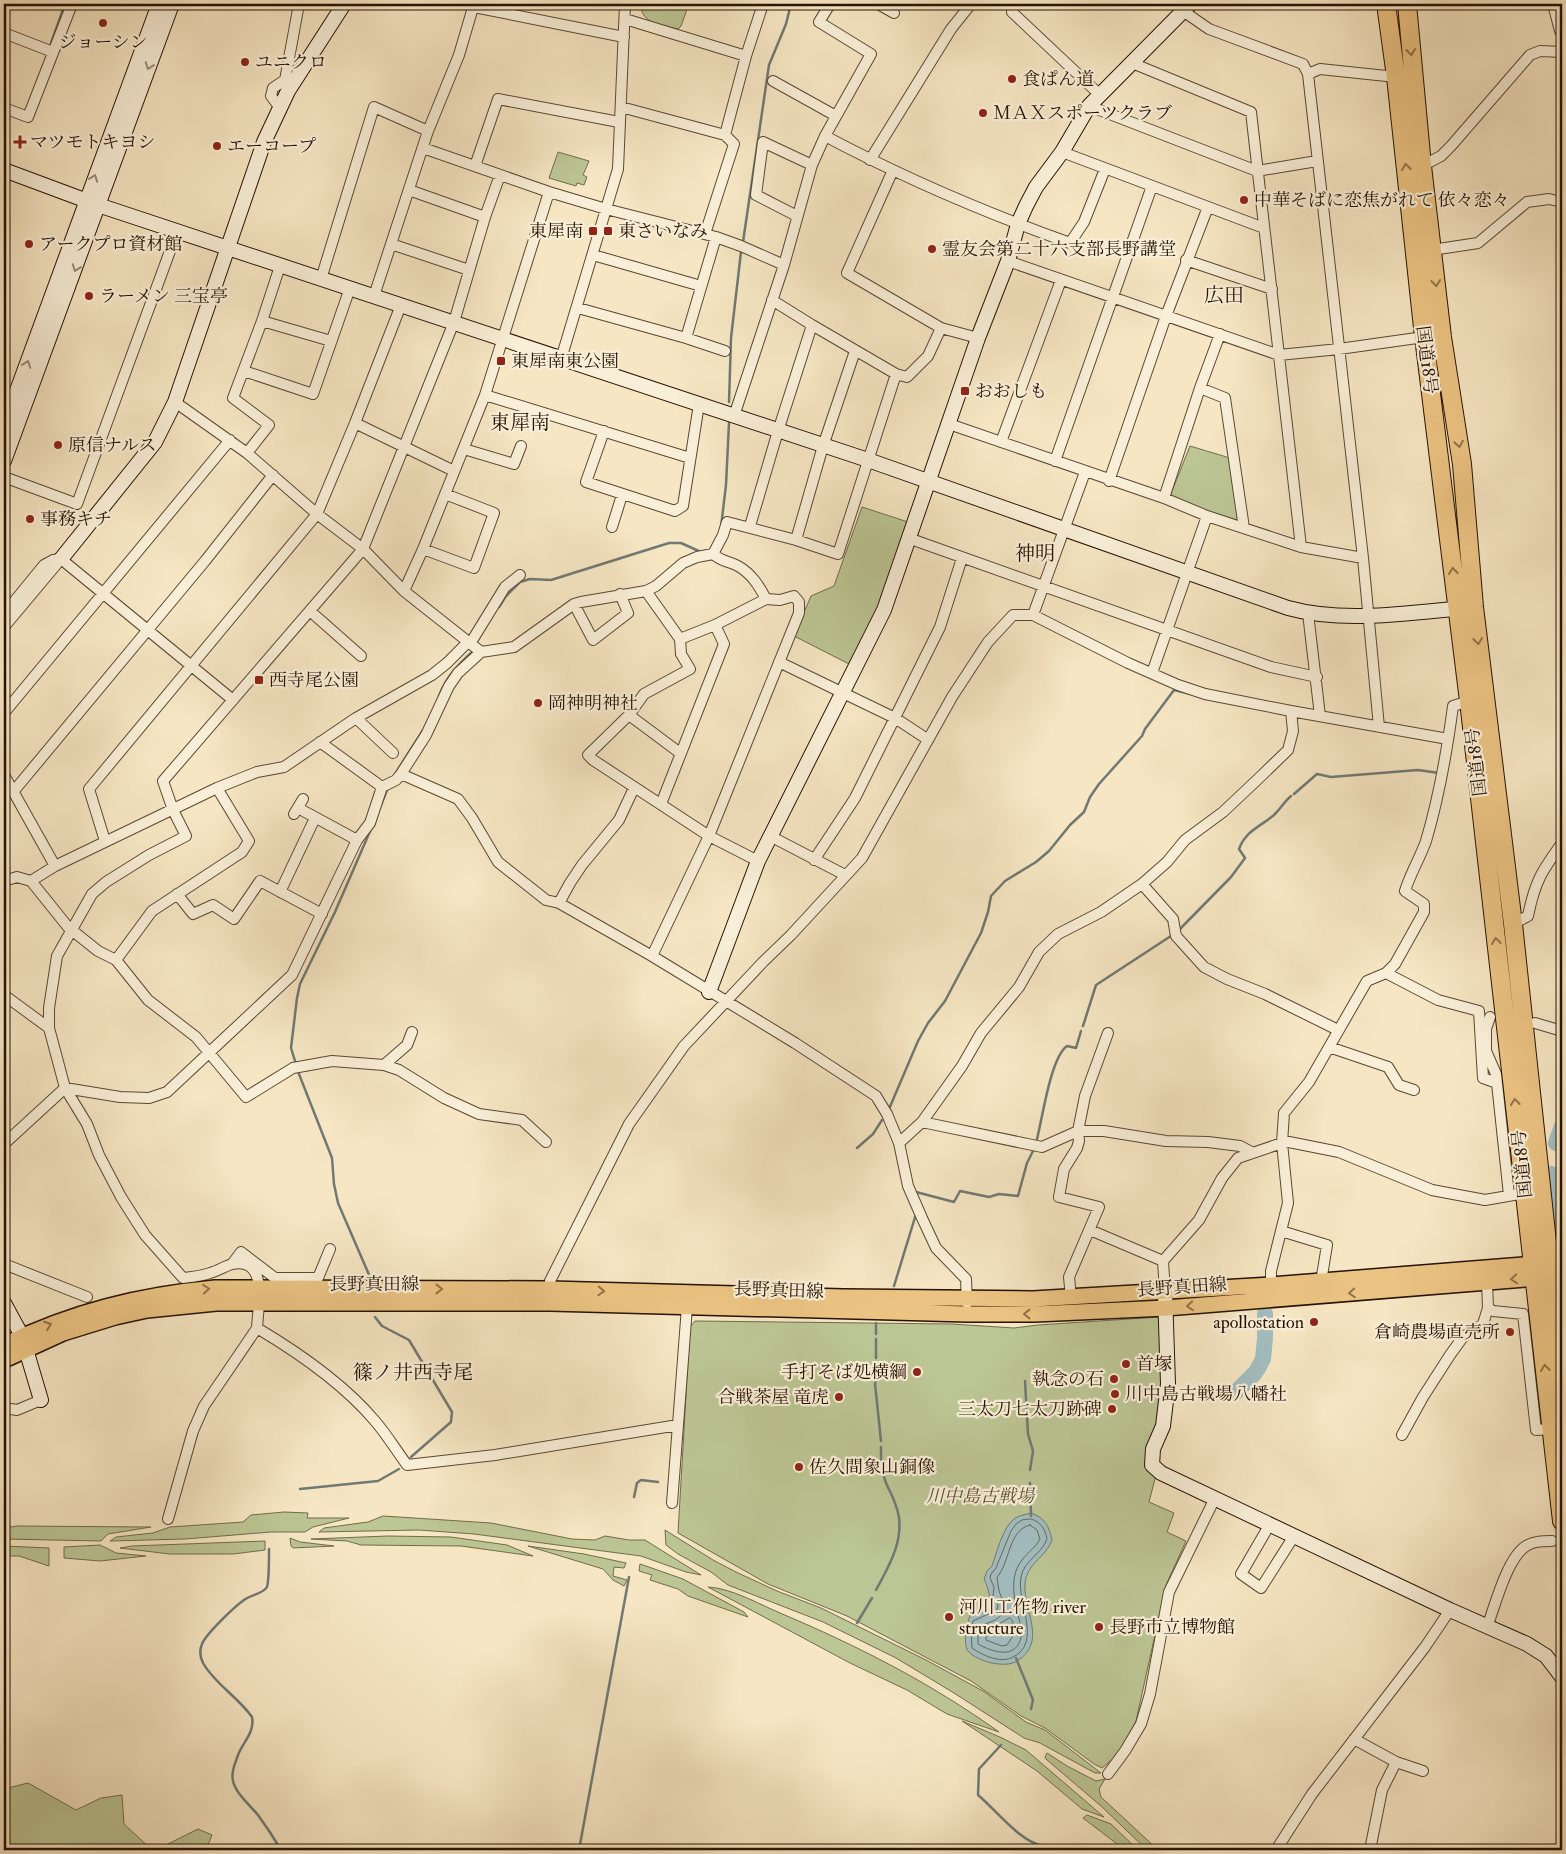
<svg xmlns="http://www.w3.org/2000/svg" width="1566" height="1854" font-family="'IM FELL Double Pica','Noto Serif JP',serif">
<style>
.green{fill:#bcc594;stroke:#716c4b}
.water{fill:#a2bdbf;stroke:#707973}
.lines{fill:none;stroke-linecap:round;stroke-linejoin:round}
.shore{stroke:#646860;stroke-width:1}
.stream{stroke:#707973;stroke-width:2.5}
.river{stroke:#a2bdbf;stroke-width:16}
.street-tunnel{stroke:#d7c6a6;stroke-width:10;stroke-dasharray:10 5;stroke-linecap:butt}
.street-casing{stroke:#5a4732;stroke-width:12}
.secondary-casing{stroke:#261202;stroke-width:16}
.primary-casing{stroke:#261202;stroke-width:18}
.highway-casing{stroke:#261202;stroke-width:20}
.street{stroke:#f9efd8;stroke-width:10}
.secondary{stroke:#f9efd8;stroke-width:14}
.primary{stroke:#ebc382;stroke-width:15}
.highway{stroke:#ebc382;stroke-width:18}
.oneway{stroke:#927348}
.oneway2{stroke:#9a8c78}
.poi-dot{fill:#8f2418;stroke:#f9efd8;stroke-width:2}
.labels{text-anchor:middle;stroke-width:4.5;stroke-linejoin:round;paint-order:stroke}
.poi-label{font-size:18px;fill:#261202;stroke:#f9efd8;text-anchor:start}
.street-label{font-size:18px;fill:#261202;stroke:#f9efd8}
.park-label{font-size:18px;font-style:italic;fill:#5a5135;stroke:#f9efd8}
.quarter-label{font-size:20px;fill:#261202;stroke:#f9efd8}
</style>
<rect width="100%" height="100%" fill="#f6e6c3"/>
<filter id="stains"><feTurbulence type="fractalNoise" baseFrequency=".004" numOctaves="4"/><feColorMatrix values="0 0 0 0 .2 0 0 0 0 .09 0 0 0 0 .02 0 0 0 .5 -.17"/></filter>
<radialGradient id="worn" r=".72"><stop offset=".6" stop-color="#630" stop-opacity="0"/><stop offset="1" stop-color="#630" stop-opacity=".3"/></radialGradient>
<path class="green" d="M641,4H689L681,26L678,29C663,25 640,24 641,4Z
M558,152L589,161L583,175L587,177L584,185L577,183L576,186L549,178Z
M1190,446L1230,458L1239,521L1212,513L1170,496Z
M862,507L908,522L877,615L851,665L794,636L811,596L834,586Z
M1160,1317L1164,1390L1160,1415L1151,1436L1156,1475L1149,1502L1174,1513L1167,1532L1186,1541L1166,1585L1136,1721L1118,1755L1102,1768L1094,1764L1045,1728L1021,1716L971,1681L847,1616L768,1584L678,1533L690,1327L695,1321L952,1324L1014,1328L1038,1325Z
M284,1512L308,1513L307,1518H349L313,1527L305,1532H271L185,1539L110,1541L116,1537L153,1533L170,1527L243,1522L251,1515Z
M383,1516L491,1523L572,1539L595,1540L605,1536L629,1540H645L701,1575L686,1572L641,1556L474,1534L419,1530L319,1532L324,1528L368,1522Z
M17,1526L151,1527L108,1534L101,1541L4,1539V1528Z
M665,1530L713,1560L736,1572L777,1591L821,1608L926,1660L983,1691L1026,1722L1045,1730L1101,1773H1095L1040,1743L1024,1738L954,1693L896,1658L823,1622L728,1585L711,1572L678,1554L666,1545Z
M388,1536L451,1537L507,1545L533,1556L461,1546L361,1545L347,1541L311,1539Z
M290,1538L300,1542L334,1546L293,1548L291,1546Z
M265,1541V1550L233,1554H170L120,1548L132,1546Z
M100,1545L116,1553L146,1556L100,1561L64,1558V1547Z
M4,1546L49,1548V1566L19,1556H4Z
M528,1546L584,1554L626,1563L624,1568L614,1567L613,1576L627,1580L624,1586L613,1580L603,1569Z
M640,1564L683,1579L744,1612L748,1617L688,1596L678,1589L650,1580L652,1575L639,1571Z
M708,1587C731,1588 759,1604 780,1613C858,1646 929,1682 999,1732L947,1714L907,1690L850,1663Z
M962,1721L1002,1738L1026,1750L1104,1817L1082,1809L1037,1771Z
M1047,1753L1067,1766L1096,1781L1105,1779L1099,1789L1101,1797L1158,1850H1147L1101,1806L1046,1759L1045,1757Z
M28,1783L76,1810L101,1798L122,1795L124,1824L152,1850H4V1789Z
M1087,1815L1111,1824L1138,1850H1125L1083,1818Z
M198,1829L212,1835L206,1850H164L168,1844Z"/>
<path class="water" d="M1031,1513C1045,1518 1049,1526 1052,1540C1046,1557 1026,1564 1025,1584C1023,1611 1048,1642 1017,1661C1005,1669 976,1661 968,1651C962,1643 968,1615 974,1608L978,1615L993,1607C989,1598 989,1588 984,1579L987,1571L992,1566C996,1554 1003,1528 1013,1520C1018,1515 1025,1515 1031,1513Z"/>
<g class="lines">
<path class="shore" d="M1031,1519C1041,1522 1045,1529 1047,1539C1042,1554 1024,1560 1021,1577C1016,1602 1044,1644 1011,1658C999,1663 982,1655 972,1648L971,1632L973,1621L997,1610L998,1605L993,1596L994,1587L990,1578L991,1574L996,1568L1011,1531L1016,1524L1022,1520Z
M1030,1525L1037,1530L1040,1539C1036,1547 1028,1552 1022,1560C1006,1580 1017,1609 1022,1631C1020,1660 996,1654 978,1644V1633L980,1626C998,1619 1008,1618 1001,1596C998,1591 998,1583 997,1577C1010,1563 1008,1530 1030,1525Z
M1010,1618L1012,1620L1015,1633L1007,1645L1002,1646L986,1640V1632Z"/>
<path class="stream" d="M51,43L65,4
M743,242L769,65L786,24L791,4
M729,402L731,338L741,252
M721,527L726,485L729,423
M499,607L506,596L520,582L530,579L551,580L669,543H681L701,552
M439,696C446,677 458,665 472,652
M395,774L423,730
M1294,794L1317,774L1331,777L1418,770L1439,773
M381,805L387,790
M1179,930L1231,877L1245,858L1239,849C1246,830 1262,826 1275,814C1281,808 1285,801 1291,796
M1083,1026L1096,985L1174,934
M296,1064L291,1048L297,998L300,984L335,912L371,829
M297,1069L332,1158L334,1184L338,1203L370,1277
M889,1109L918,1041L928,1023L945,1001L981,933L988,912L991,896L1005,881L1036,862L1049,851L1070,825L1084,812L1090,797L1099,784L1142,736L1145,729L1174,690L1191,694
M1036,1143C1042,1122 1050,1058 1067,1046L1076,1048L1081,1031
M857,1148L873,1134L882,1120
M916,1192L954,1202L960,1191L989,1197L999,1194L1018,1196L1027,1163L1034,1149
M894,1286L916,1214
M375,1317L382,1326L409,1340L452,1412L451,1422L411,1457
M876,1323V1334
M876,1358V1339
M876,1364L878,1373L875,1384L881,1441
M1025,1381L1028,1434L1033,1451L1030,1470
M881,1447V1460
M1030,1483L1031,1516
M300,1489L378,1481L399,1469
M634,1497L637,1483L641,1480L658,1482
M269,1549C269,1556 269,1581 267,1587C263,1594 250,1595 244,1600C234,1607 206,1634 202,1644C199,1651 200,1657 203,1663C215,1684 238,1697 252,1717C255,1732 243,1742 238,1755C235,1764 231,1772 233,1781C236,1794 250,1805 258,1815C266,1826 274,1838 281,1850
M876,1590C890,1565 907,1535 896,1506C891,1490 883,1483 882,1465
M857,1623L872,1598
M1016,1658L1033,1700L1031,1709
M1001,1745L979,1769L978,1795C996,1810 1019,1841 1043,1846C1051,1847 1059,1846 1067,1847L1068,1850
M579,1850L629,1577"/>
<path class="river" d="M1556,1143L1562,1126
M1551,1174L1553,1196
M1554,1204L1558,1245L1562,1248
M1265,1314V1335
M1257,1370L1263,1359L1265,1338
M1236,1392L1255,1373"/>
<path class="street-tunnel" d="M1552,1541H1562"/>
<defs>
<path id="street" d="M878,4L894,13
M1553,4L1560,31L1562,34
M474,7L624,37
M1183,11L1209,29L1303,64L1308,74L1363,558L1379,727
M1012,12L1100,95
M625,19L746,56
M4,33L53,52
M1132,63L1251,112L1301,547
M1308,74L1320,69L1396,77
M773,81L836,116
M1089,106L1257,171L1317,161
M621,107L725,135L734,144L705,234
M4,108L28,117L72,4
M280,108L271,96L273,88L285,80L299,4
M725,135L746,56L763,4
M825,136C904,178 986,213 1070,243L1084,222L1105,169
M423,148L549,192L606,209L716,237L741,246L784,265
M1062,152L1264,228
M870,160L951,29L971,4
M475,166L498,99L619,122
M1422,166L1441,156L1451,146L1530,55L1540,51L1562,52
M893,170L847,273L941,328L978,338
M500,175L485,217L454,322L363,549L163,781L173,810L186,836L149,855L106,882L92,894L57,956L49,1008V1028L65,1088L87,1124L99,1155L121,1197L145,1235L183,1278C192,1277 202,1276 210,1273C218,1271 225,1266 232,1264C269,1257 258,1306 257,1328C299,1353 343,1383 375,1421C387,1435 396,1450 407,1465L495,1455L678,1425
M409,190L485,217
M797,216L756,195L763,142L812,165
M391,244L469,270
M1432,250L1478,243L1527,202L1549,199L1562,202
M593,255L701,286
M1186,260L1272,289
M1008,261L1279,355L1339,349L1424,337
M321,279L374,107L428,131
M374,296L428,131L459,55L474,4
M772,300L812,325
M578,308L686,338L725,351
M262,321L331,341
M686,338L716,237
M561,359L618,169L625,4
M244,371L313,394L350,288
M1200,388L1225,398L1244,528
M485,395L690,458
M734,416L784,265L812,165L825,136L871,54L819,22L830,4
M355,423L454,471
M949,424L1164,498L1207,516L1301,547L1363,558
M604,431L586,482L675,511L683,506L699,404
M1001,442L1061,280
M464,449L514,464L521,446
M247,453L269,425L233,398L262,321L280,266
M1055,461L1152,186
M4,477L77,504L177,232
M1109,481L1166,316L1208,207
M1164,498L1200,388L1220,334
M750,526L778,431L812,325L896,374L907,377L928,356L941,328
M612,527L622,495
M908,538L1271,667L1317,677
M796,540L823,446L855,351
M423,549L474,568L494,513L445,494
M713,554L723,535L727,522L796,540L838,554L896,374
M404,591L423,549L485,395L549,192
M646,591L680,639
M574,604L593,640L628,613L620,594
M310,611L361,656
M1308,613L1320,716
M4,614L44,565L53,560L61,559L233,700
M1033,615L1085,472
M4,627L61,559
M481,652L514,647L574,604L581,602L646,591L656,586L683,563L697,557L713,554C722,562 729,561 738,566C752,574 759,586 766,599L780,600L794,596L799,602V613L709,836L652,956
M779,662L895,718L927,739
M1152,673L1207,516
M4,713L230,440
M629,715L644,694L690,669L681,654L680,639L715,625L766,599
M356,718L393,753
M320,742L382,787
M680,753L629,715L588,755L593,760L709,836L758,861
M401,774L458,799L472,818L498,862L546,900L559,903
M4,775L55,866
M634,788L619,820L582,865L570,883L559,903L652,956L795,1043L876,1096L887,1114L899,1143L908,1186L922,1218L936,1248L966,1279L967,1303
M13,792L205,561L273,475
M661,804L724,644L715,625
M298,808L357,840
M294,814L303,799
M772,837L845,875
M105,841L89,789L317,514L355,423L401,305
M814,860L855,798L940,627L962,558
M4,881L17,877L31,881L55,866L217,788L257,772L284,767L356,718L432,675L447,663L468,642L473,639L505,587L520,575
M31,881L68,927L98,951L116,960L148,1000L196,1037L246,1097L293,1068L332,1061L384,1065L399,1070L444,1098L479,1114L522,1120L546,1142
M1142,884L1173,919L1176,936L1204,967L1227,979L1265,994L1338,1030
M280,892L315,818
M177,894L193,914L213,905L234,919L260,881L322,914
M1513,924L1528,916C1535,881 1542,871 1562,843
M116,960L152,911L242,852L249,841L217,788
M1386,973L1438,1000L1479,1011L1483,1078L1497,1083
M4,995L49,1028
M1490,1017L1486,1029V1051L1496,1074L1509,1195
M1535,1023L1562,1031
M1329,1047L1388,1067L1399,1085L1414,1090
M384,1065L407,1045L412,1032
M65,1088L120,1097L149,1098L167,1092L292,975L357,840L370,823L382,787L396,780L401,774L426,735L449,686L458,673L481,652L404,591L363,549L317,514L247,453L175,402
M922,1122L1042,1147L1078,1131H1104L1166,1141L1208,1142L1240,1146L1253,1153
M899,1143L922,1122L962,1066L981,1033L1019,987L1039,952L1058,934L1101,912L1142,884L1167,862L1185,840L1223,812L1258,779L1288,750L1293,731L1291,711
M4,1144L65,1088
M1090,1230L1163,1261
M1281,1231L1327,1245L1321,1282
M4,1264L87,1297
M232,1264L241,1252L275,1278H318L330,1249
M1487,1282L1488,1308L1493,1311L1523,1314L1536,1430L1552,1429
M1271,1285V1271L1288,1203L1282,1143L1284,1113L1309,1082L1367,981L1386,973L1395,964L1424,912V904L1405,891C1410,874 1420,858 1426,841C1439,797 1447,751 1453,706L1469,701
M1165,1293L1163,1261L1199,1220L1222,1178L1238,1158L1282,1143L1289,1142L1339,1152L1432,1190L1485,1200L1526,1193
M550,1295V1281L629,1124L684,1046L763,962L791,935L862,858L952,697L988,642L1013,615H1033L1128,663L1178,685L1205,694L1291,711L1448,739
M1071,1298L1069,1277L1099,1207L1059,1197L1064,1169L1077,1148L1079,1141L1078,1131L1085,1096L1108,1033
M4,1408L17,1410L41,1400
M1402,1435L1423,1397L1450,1355L1463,1337L1483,1324L1488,1308
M672,1503L687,1307
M168,1519L193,1431L204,1406L257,1328
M1270,1524L1241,1574L1261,1588L1294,1536
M1487,1627C1495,1606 1507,1558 1526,1546C1534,1541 1543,1541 1552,1541
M1354,1739L1396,1762L1423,1771
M1108,1774L1125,1751L1141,1724L1150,1694L1169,1592L1215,1498
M1276,1850L1312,1794L1425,1647L1450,1610
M1370,1850L1382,1790L1396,1762"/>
<path id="secondary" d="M4,170L98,205L868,460L1288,608C1347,624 1408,612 1468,608
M4,426L159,4
M4,461L172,4
M61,559L155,442L175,402L264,142L288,91L344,4
M709,992L758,861L884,610L978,338L1008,261L1018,224L1026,206L1036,187L1062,152L1089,106L1190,4
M1165,1293L1168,1384L1163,1426L1153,1449L1152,1465L1161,1473L1450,1610L1527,1644L1546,1656L1562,1677
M4,1303L22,1336L41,1400"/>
<path id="primary" d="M4,1345C72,1312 139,1295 215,1288L550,1289L843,1297L1033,1299L1271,1285L1562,1262
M4,1360L63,1333L115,1317L147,1310L216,1303H550L967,1314H1035L1166,1308L1562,1276"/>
<path id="highway" d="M1386,4L1396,77L1424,337L1469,701L1562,1521
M1407,4L1422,166L1442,337L1462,464L1474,607L1513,924L1562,1383"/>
</defs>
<use href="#street" class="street-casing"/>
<use href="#secondary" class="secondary-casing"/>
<use href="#primary" class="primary-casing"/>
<use href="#highway" class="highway-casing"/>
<use href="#street" class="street"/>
<use href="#secondary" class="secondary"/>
<use href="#primary" class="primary"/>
<use href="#highway" class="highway"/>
</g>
<defs><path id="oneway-chevron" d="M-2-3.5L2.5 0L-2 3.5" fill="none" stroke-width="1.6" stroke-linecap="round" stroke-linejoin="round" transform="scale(1.25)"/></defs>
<g class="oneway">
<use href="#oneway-chevron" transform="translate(1411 52) rotate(84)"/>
<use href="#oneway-chevron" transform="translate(1406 167) rotate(-96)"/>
<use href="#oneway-chevron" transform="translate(1436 283) rotate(84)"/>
<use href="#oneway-chevron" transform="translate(1459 444) rotate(81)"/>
<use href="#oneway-chevron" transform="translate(1453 571) rotate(-97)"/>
<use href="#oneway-chevron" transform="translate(1478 641) rotate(83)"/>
<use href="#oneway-chevron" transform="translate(1496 941) rotate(-97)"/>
<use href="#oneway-chevron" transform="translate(1515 1102) rotate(-97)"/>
<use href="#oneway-chevron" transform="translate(1514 1279) rotate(175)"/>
<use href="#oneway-chevron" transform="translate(206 1289) rotate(-5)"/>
<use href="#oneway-chevron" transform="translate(439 1289)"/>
<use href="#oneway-chevron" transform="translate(601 1291) rotate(2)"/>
<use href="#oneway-chevron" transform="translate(1352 1293) rotate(176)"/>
<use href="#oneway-chevron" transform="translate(1190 1306) rotate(175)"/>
<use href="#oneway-chevron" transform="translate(1027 1314) rotate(180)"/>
<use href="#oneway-chevron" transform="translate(48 1325) rotate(-20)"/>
<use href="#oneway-chevron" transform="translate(1545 1368) rotate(-97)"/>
</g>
<g class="oneway2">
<use href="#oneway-chevron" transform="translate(149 66) rotate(110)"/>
<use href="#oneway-chevron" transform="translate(94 178) rotate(-70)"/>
<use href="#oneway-chevron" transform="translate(76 268) rotate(110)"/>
<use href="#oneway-chevron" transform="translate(27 364) rotate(-70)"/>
</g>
<g class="poi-dot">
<circle cx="103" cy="23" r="5"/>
<circle cx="245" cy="62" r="5"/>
<circle cx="1012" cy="79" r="5"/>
<circle cx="983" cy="113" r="5"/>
<path d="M17.5 134.5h5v5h5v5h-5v5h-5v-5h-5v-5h5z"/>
<circle cx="217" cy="146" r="5"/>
<circle cx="1244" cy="200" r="5"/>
<rect x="588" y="226" width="10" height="10" rx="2.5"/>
<rect x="603" y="226" width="10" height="10" rx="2.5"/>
<circle cx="29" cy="244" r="5"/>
<circle cx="932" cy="249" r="5"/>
<circle cx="89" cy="296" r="5"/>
<rect x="496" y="356" width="10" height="10" rx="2.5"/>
<rect x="960" y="386" width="10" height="10" rx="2.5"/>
<circle cx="58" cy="445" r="5"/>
<circle cx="30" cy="519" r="5"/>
<rect x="254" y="675" width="10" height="10" rx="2.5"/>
<circle cx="538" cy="703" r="5"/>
<circle cx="1314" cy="1322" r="5"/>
<circle cx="1510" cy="1332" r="5"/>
<circle cx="1126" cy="1364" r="5"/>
<circle cx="917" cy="1372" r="5"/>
<circle cx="1114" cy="1379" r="5"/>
<circle cx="1115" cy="1394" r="5"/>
<circle cx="839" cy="1397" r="5"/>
<circle cx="1112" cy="1409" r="5"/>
<circle cx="799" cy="1467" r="5"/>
<circle cx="949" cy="1617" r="5"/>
<circle cx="1099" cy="1627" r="5"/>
</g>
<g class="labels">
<g class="poi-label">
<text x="103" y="48" text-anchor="middle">ジョーシン</text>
<text x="255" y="68">ユニクロ</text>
<text x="1022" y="85">食ぱん道</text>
<text x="993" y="119">ＭＡＸスポーツクラブ</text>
<text x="30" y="148">マツモトキヨシ</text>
<text x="227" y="152">エーコープ</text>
<text x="1254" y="206">中華そばに恋焦がれて 依々恋々</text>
<text x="583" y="237" text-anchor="end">東犀南</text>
<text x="618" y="237">東さいなみ</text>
<text x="39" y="250">アークプロ資材館</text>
<text x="942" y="255">霊友会第二十六支部長野講堂</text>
<text x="99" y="302">ラーメン 三宝亭</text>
<text x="511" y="367">東犀南東公園</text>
<text x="975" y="397">おおしも</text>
<text x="68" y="451">原信ナルス</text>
<text x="40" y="525">事務キチ</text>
<text x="269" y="686">西寺尾公園</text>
<text x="548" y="709">岡神明神社</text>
<text x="1304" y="1328" text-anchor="end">apollostation</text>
<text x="1500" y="1338" text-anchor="end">倉崎農場直売所</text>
<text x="1136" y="1370">首塚</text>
<text x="907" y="1378" text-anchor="end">手打そば処横綱</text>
<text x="1104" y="1385" text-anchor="end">執念の石</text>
<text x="1125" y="1400">川中島古戦場八幡社</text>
<text x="829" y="1403" text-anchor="end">合戦茶屋 竜虎</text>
<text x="1102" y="1415" text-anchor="end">三太刀七太刀跡碑</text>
<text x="809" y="1473">佐久間象山銅像</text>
<text x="959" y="1613">河川工作物 river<tspan x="959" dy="21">structure</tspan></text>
<text x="1109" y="1633">長野市立博物館</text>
</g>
<g class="street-label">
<text transform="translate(1427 360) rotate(83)" y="6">国道18号</text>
<text transform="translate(1476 762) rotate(-97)" y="6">国道18号</text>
<text transform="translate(1522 1164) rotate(-96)" y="6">国道18号</text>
<text x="374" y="1290">長野真田線</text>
<text transform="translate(1182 1287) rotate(-4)" y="6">長野真田線</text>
<text transform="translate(779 1290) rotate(2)" y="6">長野真田線</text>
</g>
<g class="park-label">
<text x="980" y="1502">川中島古戦場</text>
</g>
<g class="quarter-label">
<text x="1224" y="302">広田</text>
<text x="520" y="429">東犀南</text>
<text x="1035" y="560">神明</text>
<text x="413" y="1379">篠ノ井西寺尾</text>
</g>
</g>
<rect width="1566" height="1854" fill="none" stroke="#f6e6c3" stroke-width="20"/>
<rect x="5" y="5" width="1556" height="1844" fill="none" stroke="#261202" stroke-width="2.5"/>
<rect x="10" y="10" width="1546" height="1834" fill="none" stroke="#261202"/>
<rect width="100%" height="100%" filter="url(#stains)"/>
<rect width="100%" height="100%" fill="url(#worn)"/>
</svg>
